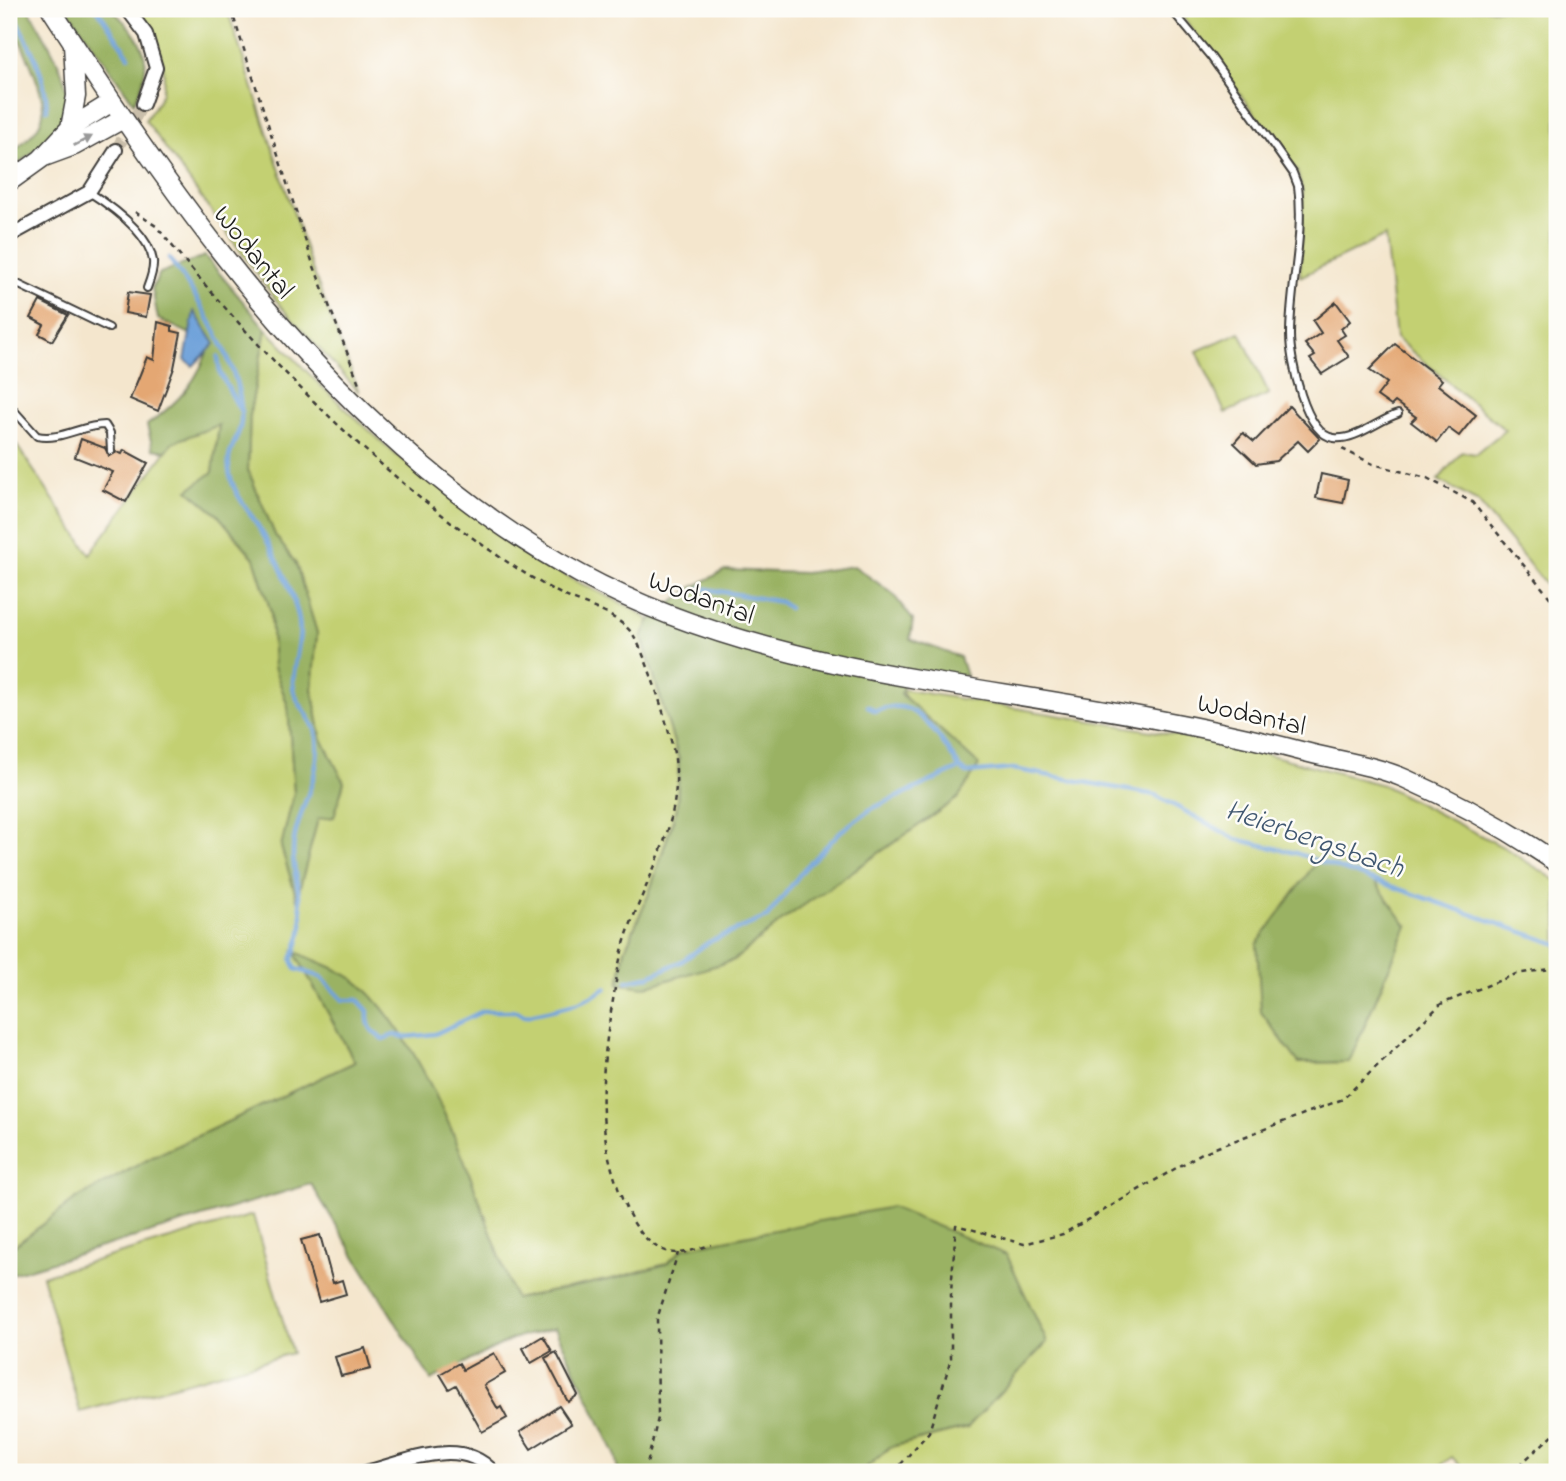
<svg xmlns="http://www.w3.org/2000/svg" width="1566" height="1481" font-family="'Indie Flower',sans-serif">
<style>
.green{fill:#c3d072;stroke:#707647;stroke-width:2;fill-rule:evenodd}
.forest{fill:#9ab264;stroke:#5b6740;stroke-width:2}
.water{fill:#6fa2da;stroke:#465f7b;stroke-width:2}
.lines{fill:none;stroke-linecap:round;stroke-linejoin:round}
.stream{stroke:#6fa2da;stroke-width:4.5}
.building{fill:#e4a773}
.street-tunnel{stroke:#c9beaa;stroke-width:12;stroke-dasharray:12 6;stroke-linecap:butt}
.lane-casing{stroke:#3c3a37;stroke-width:10}
.street-casing{stroke:#3c3a37;stroke-width:16}
.secondary-casing{stroke:#3c3a37;stroke-width:21}
.path{stroke:#3c3a37;stroke-width:2.5;stroke-dasharray:5 5;stroke-linecap:butt}
.lane{stroke:#fff;stroke-width:6}
.street{stroke:#fff;stroke-width:12}
.secondary{stroke:#fff;stroke-width:18}
.oneway{fill:#999}
.labels{text-anchor:middle;stroke-width:5;stroke-linejoin:round;paint-order:stroke}
.street-label{font-size:28px;fill:#1c1c1c;stroke:#fdfcf7}
.water-label{font-size:30px;font-style:italic;fill:#415871;stroke:#fdfcf7}
</style>
<rect width="100%" height="100%" fill="#fdfcf7"/>
<filter id="ink" filterUnits="userSpaceOnUse"><feTurbulence type="fractalNoise" baseFrequency=".0143" numOctaves="2"/><feDisplacementMap in="SourceGraphic" scale="14" xChannelSelector="R" yChannelSelector="G"/><feConvolveMatrix kernelMatrix="1 2 1 2 8 2 1 2 1" color-interpolation-filters="sRGB"/></filter>
<filter id="wash" filterUnits="userSpaceOnUse"><feTurbulence type="fractalNoise" baseFrequency=".00686" numOctaves="4" result="noise"/><feDisplacementMap in="SourceGraphic" scale="28" xChannelSelector="R" yChannelSelector="G"/><feGaussianBlur stdDeviation="1.57" result="paint"/><feColorMatrix in="noise" values="0 0 0 0 0 0 0 0 0 0 0 0 0 0 0 0 0 1.4 0 .05"/><feComposite in="paint" operator="in"/></filter>
<g filter="url(#wash)">
<rect width="100%" height="100%" fill="#f4e6cd"/>
<path class="green" d="M135,9H227L310,263L359,392L282,308L145,120C150,113 157,105 160,97C172,69 154,29 135,9Z
M1177,9H1557V598L1478,502L1438,480L1462,452L1476,454L1505,430L1396,338L1385,236L1300,277L1303,193L1297,171Z
M266,329L318,383L396,455L569,578L630,607L650,620L642,637L679,759L677,807L649,894L625,950L619,984L734,960L786,917L955,800L901,689L1229,744L1383,785L1505,848L1557,881V1472H1466L1452,1457L1432,1472H861L891,1447L967,1428L684,1248L666,1264L616,1278L515,1299L451,1128L295,952L355,1062L151,1158L77,1199L9,1250V434L90,554L173,442L219,425L213,472L189,490L218,515L254,558L271,612L274,667L288,706L294,793L281,847L297,897L318,818L343,782L321,737L312,689L317,633L296,564L275,535L248,470L250,412ZM1407,926L1349,1062L1299,1063L1261,1012L1262,1000Z
M1240,332L1269,394L1225,413L1197,351Z
M253,1215L292,1353L80,1412L42,1276Z"/>
<path class="forest" d="M9,9H29C45,40 78,83 64,119C55,140 26,157 9,170V155C20,144 38,133 42,118C49,96 19,39 9,18Z
M67,9H111C145,39 156,62 134,103Z
M205,256L266,329L250,412L248,470L275,535L296,564L317,633L312,689L321,737L344,782L334,817L318,819L297,899L281,847L294,793L288,706L274,667L271,612L254,558L218,515L188,490L213,472L219,425L173,442L166,451L153,449L147,425C178,403 199,381 210,343L158,319L152,288L160,273Z
M854,566L892,593L913,620L910,639L960,657L966,676L908,670L901,694L979,765L958,798L784,919L734,960L645,987L619,984L625,950L649,894L677,808L679,759L642,637L650,620L691,588L725,570L805,573Z
M1317,861L1373,879L1407,926L1349,1062L1299,1063L1261,1012L1257,944Z
M294,951C314,961 344,970 361,985C435,1054 480,1205 515,1299L617,1278L666,1264L684,1248L891,1207L1007,1255L1047,1342L967,1428L890,1447L861,1472H618L615,1454L555,1328L512,1339L431,1380L311,1184L9,1275V1250L76,1199L151,1158L355,1062Z"/>
<path class="water" d="M194,311L215,344L193,366L185,360Z"/>
<g class="lines">
<path class="stream" d="M10,9C28,42 46,72 47,110
M97,9L129,56
M169,258C198,297 245,371 241,421C239,443 224,450 230,475C234,493 246,507 255,521C272,548 287,578 296,608C305,634 295,655 293,681C292,704 315,717 317,738C321,775 303,800 295,835C288,865 303,895 302,925C302,936 295,950 292,960L296,969L321,977L343,1000H358L368,1011C367,1026 371,1032 383,1039L394,1035L405,1037L435,1034L483,1011H517L525,1016C554,1009 581,1006 606,988
M218,357L220,373L240,410
M701,588L781,602L789,608
M868,706L875,711C886,708 898,704 908,709C930,719 947,748 960,768
M627,981L647,977L682,961L709,942L767,917L804,869L841,831L871,809L960,768L967,773L1013,769L1155,795L1236,839L1296,853L1557,944"/>
</g>
<g id="blocks">
<path class="building" d="M128,292L150,295L146,317L125,313Z
M40,301L68,315L52,341L39,334L44,325L31,318Z
M1336,302L1350,321L1341,329L1345,335L1337,340L1349,357L1322,374L1310,359L1315,356L1305,344L1321,333L1313,321Z
M158,322L172,326V331L181,333L174,368L158,411L130,399L147,357L154,360Z
M1395,344L1442,380L1438,385L1476,415L1459,436L1448,428L1437,442L1411,422L1416,417L1395,402L1391,406L1377,396L1387,383L1369,370Z
M1289,406L1320,439L1308,451L1298,441L1276,461L1256,464L1234,443L1243,433L1254,442Z
M81,439L105,448L109,456L117,452L122,454L124,450L148,463L126,502L103,490L113,472L75,457Z
M1321,474L1348,480L1343,503L1316,498Z
M320,1235L333,1283L342,1280L346,1294L319,1302L301,1240Z
M543,1336L552,1351L531,1363L523,1348Z
M365,1348L371,1369L341,1376L335,1357Z
M556,1352L578,1395L568,1402L545,1358Z
M494,1353L505,1373L484,1385L498,1409L501,1407L507,1418L482,1432L456,1385L449,1389L440,1374L459,1363L463,1370Z
M559,1406L571,1424L531,1449L520,1432Z"/>
</g>
</g>
<g filter="url(#ink)">
<use href="#blocks" fill-opacity="0" stroke="#3c3a37" stroke-width="2"/>
<g class="lines">
<path class="street-tunnel" d="M116,150L143,104"/>
<defs>
<path id="lane" d="M1171,9L1211,57L1293,173L1298,186C1305,235 1290,286 1290,335C1290,360 1305,435 1334,438C1355,441 1378,420 1398,414
M89,192C111,206 149,233 153,261C154,270 150,280 147,288
M9,280L109,328
M9,405L37,436C61,441 81,425 105,425L110,433L111,451"/>
<path id="street" d="M127,9L146,34L156,68L143,104
M9,236L89,192L116,150
M366,1472C406,1462 461,1435 493,1472"/>
<path id="secondary" d="M51,9C192,227 347,446 580,574C681,629 803,660 917,679C1046,701 1174,718 1301,751C1335,760 1374,765 1406,779C1458,802 1510,831 1557,863
M70,128L76,96L73,45
M44,157L74,146L123,119
M9,182L41,159L70,128L112,102"/>
</defs>
<use href="#lane" class="lane-casing"/>
<use href="#street" class="street-casing"/>
<use href="#secondary" class="secondary-casing"/>
<path class="path" d="M231,9L312,261L360,386
M135,212L156,226C244,335 343,439 454,524C486,548 520,572 555,591C579,604 613,611 631,632C645,648 672,737 675,759C684,829 639,887 622,951C617,970 615,991 611,1011C600,1080 596,1135 623,1201C632,1224 650,1253 678,1253C688,1253 701,1247 711,1245
M1342,449L1373,464L1427,478L1472,502L1557,606
M645,1472L658,1418L657,1319L678,1253
M894,1472L929,1432L951,1359V1292L956,1225L1024,1244L1063,1234L1202,1153L1343,1099L1441,1004L1516,974L1557,968
M1512,1472L1557,1431"/>
<use href="#lane" class="lane"/>
<use href="#street" class="street"/>
<use href="#secondary" class="secondary"/>
</g>
<defs><path id="oneway-solid" d="M-6-.8H1V-3.2L6.5 0L1 3.2V.8H-6Z" transform="scale(1.75)"/></defs>
<use class="oneway" href="#oneway-solid" transform="translate(83 141) rotate(-27)"/>
</g>
<g class="labels">
<g class="street-label">
<text transform="translate(255 251) rotate(51)" y="10">Wodantal</text>
<text transform="translate(702 596) rotate(20)" y="10">Wodantal</text>
<text transform="translate(1252 713) rotate(13)" y="10">Wodantal</text>
</g>
<g class="water-label">
<text transform="translate(1315 838) rotate(19)" y="10">Heierbergsbach</text>
</g>
</g>
<rect width="1566" height="1481" fill="none" stroke="#fdfcf7" stroke-width="35"/>
</svg>
